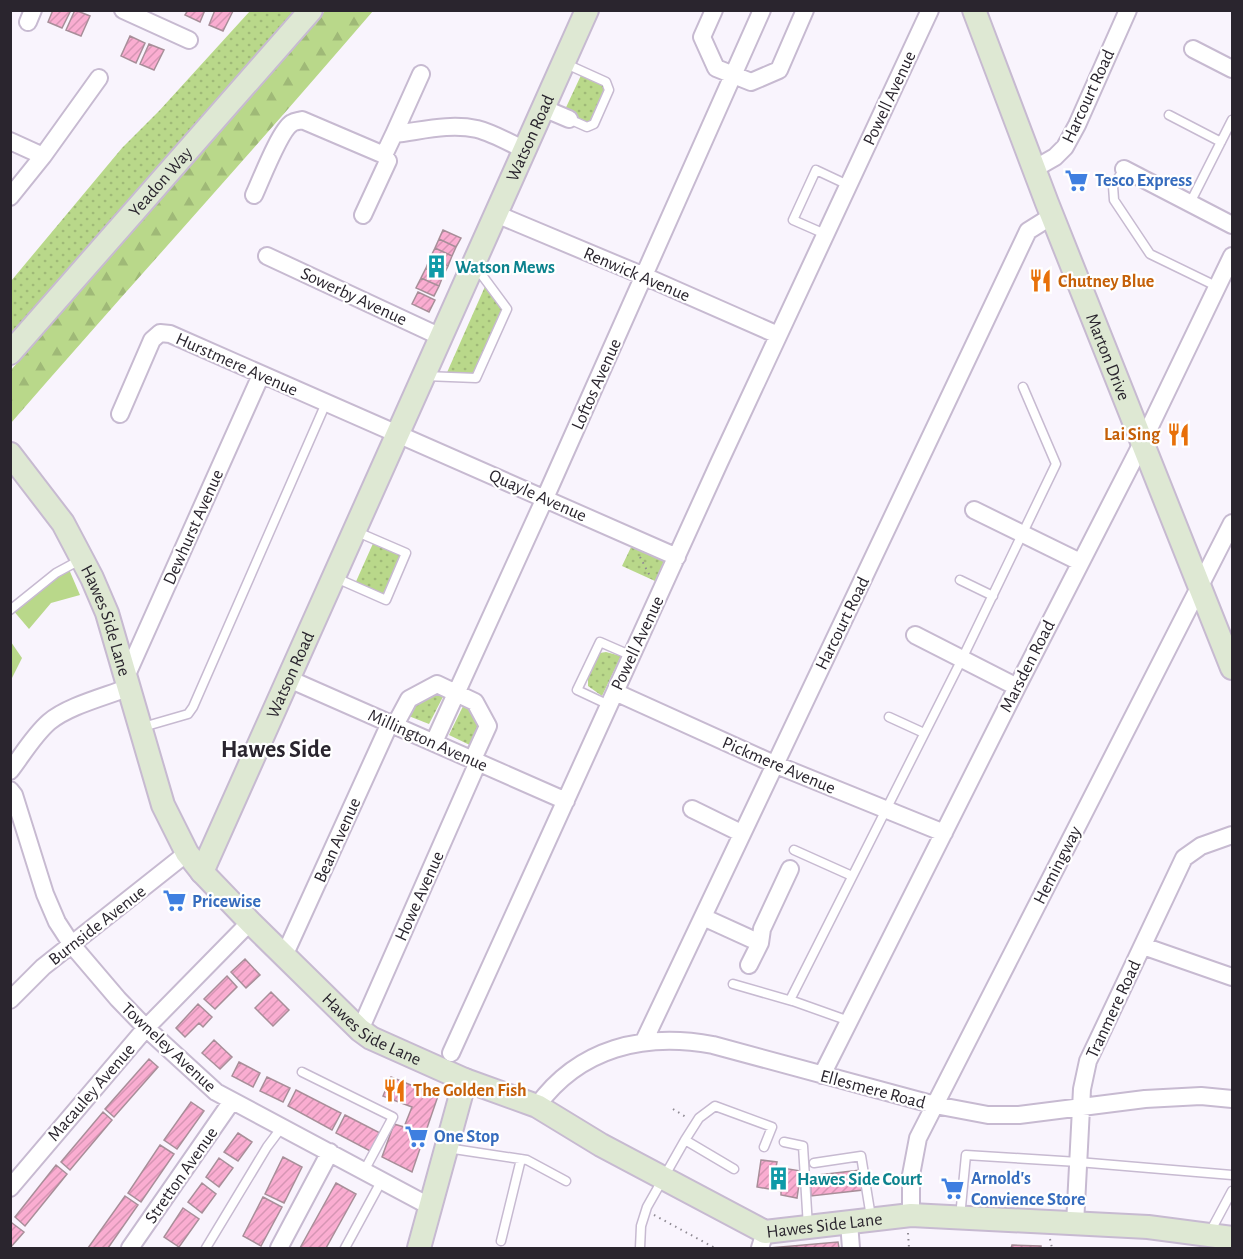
<svg xmlns="http://www.w3.org/2000/svg" width="1243" height="1259" font-family="'Alegreya Sans',sans-serif">
<style>
.grass{fill:url(#grass-dots)}
.forest{fill:url(#forest-firs)}
.garden{fill:#b9d88a}
.building{fill:url(#building-hatch);stroke:#a88e99;stroke-width:1.5}
.lines{fill:none;stroke-linecap:round;stroke-linejoin:round}
.lane-casing{stroke:#c7bad1;stroke-width:11}
.street-casing{stroke:#c7bad1;stroke-width:20}
.secondary-casing{stroke:#c7bad1;stroke-width:26}
.path{stroke:#8f8a93;stroke-width:2;stroke-dasharray:1.5 4.5;stroke-linecap:butt}
.lane{stroke:#fff;stroke-width:8}
.street{stroke:#fff;stroke-width:16}
.secondary{stroke:#dee8d3;stroke-width:22}
.labels{text-anchor:middle;stroke-width:4.5;stroke-linejoin:round;paint-order:stroke}
.street-label{font-size:18px;fill:#2a252e;stroke:#fff}
.shop-label{font-size:18px;font-weight:bold;fill:#366cbe;stroke:#fff;text-anchor:start}
.culture-label{font-size:18px;font-weight:bold;fill:#0d838f;stroke:#fff;text-anchor:start}
.food-label{font-size:18px;font-weight:bold;fill:#c56008;stroke:#fff;text-anchor:start}
.district-label{font-size:24px;font-weight:bold;fill:#2a252e;stroke:#fff}
</style>
<defs>
<pattern id="grass-dots" width="8" height="8" patternUnits="userSpaceOnUse" patternTransform="scale(1.5)"><rect width="8" height="8" fill="#b9d88a"/><path d="M2 2h.1M6 6h.1" fill="none" stroke="#9fb977" stroke-width="1.8" stroke-linecap="round"/></pattern>
<pattern id="forest-firs" width="22" height="20" patternUnits="userSpaceOnUse" patternTransform="scale(1.5)"><rect width="22" height="20" fill="#b9d88a"/><path d="M5 1l3.5 6h-7zM16 11l3.5 6h-7z" fill="#9fb977"/></pattern>
<pattern id="building-hatch" width="6" height="6" patternUnits="userSpaceOnUse" patternTransform="scale(1.5)"><rect width="6" height="6" fill="#faadd1"/><path d="M-1 1l2-2M0 6l6-6M5 7l2-2" fill="none" stroke="#d695b4"/></pattern>
</defs>
<rect width="100%" height="100%" fill="#f9f4fd"/>
<path class="grass" d="M250,11H300L11,339V281L122,148L159,111Z
M583,71L606,82L609,90L594,124L562,116Z
M487,282L507,309L476,378L445,377Z
M375,539L406,553L386,600L354,586Z
M633,543L666,557L655,581L622,566Z
M606,652L621,656L602,696L588,686V678L600,653Z
M447,689L429,724L401,713L409,699Z
M467,698L488,726L478,749L449,735Z"/>
<path class="forest" d="M325,11H373C254,150 131,285 11,423V370Z"/>
<path class="garden" d="M68,567L80,595L51,603L29,629L12,609Z
M11,642L22,658L11,680L10,643Z"/>
<path class="building" d="M53,10H71L62,28L48,22Z
M75,10L90,16L81,36L66,30Z
M188,10H205L200,22L185,15Z
M215,10L233,11L223,31L209,25Z
M130,36L145,43L136,63L121,56Z
M149,44L164,50L154,70L140,64Z
M443,230L461,238L456,247L439,239Z
M439,239L456,247L452,256L435,248Z
M435,248L452,256L448,266L430,258Z
M430,258L448,266L443,276L426,268Z
M426,268L443,276L439,286L421,278Z
M421,278L439,286L434,296L416,288Z
M418,292L435,300L429,312L412,304Z
M245,959L260,975L246,988L231,972Z
M227,976L237,987L215,1009L204,999Z
M271,992L289,1010L273,1026L255,1008Z
M198,1004L212,1017L203,1027L199,1023L185,1037L176,1028Z
M214,1040L232,1057L220,1069L202,1053Z
M149,1059L158,1067L114,1117L105,1109Z
M239,1062L260,1073L253,1087L232,1076Z
M267,1077L290,1088L283,1102L260,1091Z
M391,1077L438,1096L412,1172L382,1157L394,1124L404,1127L412,1107L383,1096Z
M296,1090L341,1113L332,1130L288,1106Z
M191,1102L204,1111L177,1149L164,1140Z
M103,1112L112,1120L70,1170L61,1162Z
M345,1115L382,1134L372,1152L336,1133Z
M238,1133L252,1142L238,1161L224,1152Z
M160,1145L174,1154L141,1202L128,1193Z
M283,1157L302,1167L284,1203L265,1194Z
M219,1158L233,1168L219,1187L206,1177Z
M761,1160L777,1162L776,1167L801,1171L797,1198L781,1195V1191L757,1187Z
M56,1165L67,1174L25,1226L15,1217Z
M860,1170L863,1190L811,1196L810,1176Z
M202,1183L216,1194L202,1213L188,1202Z
M336,1183L356,1194L326,1248H300Z
M125,1196L138,1205L108,1248H88Z
M263,1197L282,1207L261,1246L243,1236Z
M183,1208L199,1219L179,1247L164,1237Z
M12,1223L24,1232L10,1248V1224Z
M838,1242L839,1248H769Z
M1012,1245L1041,1246V1248H1011Z"/>
<g class="lines">
<defs>
<path id="lane" d="M564,63L606,82L609,90L594,124L587,127L569,119
M1169,115L1221,142
M1124,169L1113,186L1114,200L1150,254L1218,287
M1190,203L1232,120
M825,234L793,220L816,170L848,185
M425,376L476,378L507,309L476,267
M336,578L386,600L406,553L355,531
M960,580L993,596
M10,610L56,573L80,560
M609,705L577,690L600,642L632,656
M889,717L924,733
M143,727L188,714L193,707L326,403
M794,850L852,876
M733,984L792,1001
M849,1021L790,1000L962,659L1056,464L1023,387
M302,1072L393,1117L364,1171
M685,1140L699,1118L715,1106L772,1127L764,1147
M784,1142L803,1146L808,1227
M447,1148L527,1160L566,1181
M814,1163L861,1156L871,1217
M960,1217L966,1155L1078,1162L1232,1175
M1209,1234L1232,1191
M501,1241L521,1159
M206,1248L267,1147L282,1127
M345,1248L382,1180
M640,1248L641,1226L647,1207L685,1140L734,1169"/>
<path id="street" d="M123,10L189,40
M714,10L702,37L716,68L751,82L779,70L805,10
M28,22L33,10
M1193,49L1232,69
M543,108L569,119
M394,134L421,74
M10,141L43,156
M1034,169L1055,157L1065,147L1077,125L1128,10
M1124,169L1232,225
M254,195C261,180 280,130 292,123C295,121 299,121 302,120L384,155
M10,197L43,156L99,78
M496,214L644,276L778,335
M363,215L388,161L384,155L394,134C421,131 449,123 477,129C493,133 510,143 525,150
M267,256L441,337
M120,414L152,340L160,333L170,334L677,557
M974,510L1080,562
M915,635L1017,687
M125,679L261,375
M289,679L566,801
M615,692L774,764L944,833
M395,725L409,699L437,684L475,702L488,726L473,759
M434,742L545,498L762,10
M10,771C23,754 34,735 49,722C68,706 104,697 127,688
M10,790L14,795L45,894L57,922L72,945L118,999L146,1028L216,1092L431,1207
M692,809L741,833
M703,917L760,943
M1143,946L1232,977
M284,956L390,723
M749,965L760,943L762,929L790,869
M10,1000L43,967L187,853
M360,1030L478,762
M644,1041L1028,231L1052,216
M451,1053L719,463L930,10
M822,1075L1017,687L1142,443L1232,256
M537,1106C579,1048 644,1032 713,1045L935,1105L988,1115H1019L1145,1099L1201,1096L1232,1099
M10,1188L146,1028L250,922
M911,1215V1175L918,1138L1232,523
M849,1223L851,1248
M1075,1224L1082,1089L1088,1061L1184,858L1201,846L1232,835
M130,1248L232,1101
M279,1248L330,1152
M760,1248L765,1232"/>
<g id="secondary">
<path id="s1" d="M974,10L1047,203L1232,668"/>
<path id="s2" d="M10,353L311,10"/>
<path id="s3" d="M10,454L63,523L92,578L107,613L163,805L187,853L202,872L250,922L360,1030L371,1038L465,1080L537,1106L601,1145L765,1232L911,1215L1148,1227L1232,1238"/>
<path id="s4" d="M202,872L587,10"/>
<path d="M419,1248L465,1080"/>
</g>
</defs>
<use href="#lane" class="lane-casing"/>
<use href="#street" class="street-casing"/>
<use href="#secondary" class="secondary-casing"/>
<path class="path" d="M640,557L650,576
M673,1109L686,1117
M654,1215L715,1248
M908,1233L909,1248
M1050,1239L1052,1248"/>
<use href="#lane" class="lane"/>
<use href="#street" class="street"/>
<use href="#secondary" class="secondary"/>
</g>
<defs>
<symbol id="supermarket-bare" viewBox="-9 -9 18 18"><path d="M-6-5.5h2.5l.6 2H6L4.5 2H-2.5L-4.4-4H-6ZM-1.5 3.2a1.3 1.3 0 1 0 .1 0ZM3 3.2a1.3 1.3 0 1 0 .1 0Z" fill="#3f7fe0" stroke="#fff" stroke-width="2.5" paint-order="stroke"/></symbol>
<symbol id="building-bare" viewBox="-9 -9 18 18"><path d="M-4-6H4V6H1V3H-1V6H-4ZM-2.5-4.3h1.7v1.8h-1.7ZM.8-4.3h1.7v1.8H.8ZM-2.5-1h1.7V.8h-1.7ZM.8-1h1.7V.8H.8Z" fill="#0f9aa8" stroke="#fff" stroke-width="2.5" paint-order="stroke"/></symbol>
<symbol id="restaurant-bare" viewBox="-9 -9 18 18"><path d="M-5-6h1v4h1v-4h1v4h1v-4h1v5L-1.5 .5V6h-2V.5L-5-1ZM5-6V6H3V1.5H1.5Q1.5-4 5-6Z" fill="#e8710a" stroke="#fff" stroke-width="2.5" paint-order="stroke"/></symbol>
</defs>
<g fill-rule="evenodd">
<use href="#supermarket-bare" x="1060" y="164" width="33" height="33"/>
<use href="#building-bare" x="420" y="250" width="33" height="33"/>
<use href="#restaurant-bare" x="1024" y="264" width="33" height="33"/>
<use href="#restaurant-bare" x="1162" y="418" width="33" height="33"/>
<use href="#supermarket-bare" x="158" y="884" width="33" height="33"/>
<use href="#restaurant-bare" x="378" y="1074" width="33" height="33"/>
<use href="#supermarket-bare" x="400" y="1120" width="33" height="33"/>
<use href="#building-bare" x="762" y="1162" width="33" height="33"/>
<use href="#supermarket-bare" x="936" y="1172" width="33" height="33"/>
</g>
<g class="labels">
<g class="street-label">
<text transform="translate(1088 96) rotate(-65)" y="6">Harcourt Road</text>
<text transform="translate(889 98) rotate(-65)" y="6">Powell Avenue</text>
<text dy="6" stroke="none"><textPath href="#s4" startOffset="804">Watson Road</textPath></text>
<text dy="6" stroke="none"><textPath href="#s2" startOffset="228">Yeadon Way</textPath></text>
<text transform="translate(637 274) rotate(23)" y="6">Renwick Avenue</text>
<text transform="translate(354 296) rotate(25)" y="6">Sowerby Avenue</text>
<text dy="6" stroke="none"><textPath href="#s1" startOffset="372">Marton Drive</textPath></text>
<text transform="translate(237 364) rotate(24)" y="6">Hurstmere Avenue</text>
<text transform="translate(596 384) rotate(-66)" y="6">Loftos Avenue</text>
<text transform="translate(538 495) rotate(24)" y="6">Quayle Avenue</text>
<text transform="translate(193 527) rotate(-66)" y="6">Dewhurst Avenue</text>
<text dy="6" stroke="none"><textPath href="#s3" startOffset="194">Hawes Side Lane</textPath></text>
<text transform="translate(842 623) rotate(-64)" y="6">Harcourt Road</text>
<text transform="translate(637 643) rotate(-65)" y="6">Powell Avenue</text>
<text transform="translate(1027 666) rotate(-63)" y="6">Marsden Road</text>
<text dy="6" stroke="none"><textPath href="#s4" startOffset="216">Watson Road</textPath></text>
<text transform="translate(428 740) rotate(24)" y="6">Millington Avenue</text>
<text transform="translate(779 765) rotate(23)" y="6">Pickmere Avenue</text>
<text transform="translate(337 840) rotate(-66)" y="6">Bean Avenue</text>
<text transform="translate(1057 865) rotate(-63)" y="6">Hemingway</text>
<text transform="translate(419 896) rotate(-66)" y="6">Howe Avenue</text>
<text transform="translate(97 925) rotate(-38)" y="6">Burnside Avenue</text>
<text transform="translate(1113 1009) rotate(-65)" y="6">Tranmere Road</text>
<text dy="6" stroke="none"><textPath href="#s3" startOffset="698">Hawes Side Lane</textPath></text>
<text transform="translate(169 1047) rotate(43)" y="6">Towneley Avenue</text>
<text transform="translate(873 1089) rotate(15)" y="6">Ellesmere Road</text>
<text transform="translate(91 1092) rotate(-49)" y="6">Macauley Avenue</text>
<text transform="translate(181 1175) rotate(-55)" y="6">Stretton Avenue</text>
<text dy="6" stroke="none"><textPath href="#s3" startOffset="1202">Hawes Side Lane</textPath></text>
</g>
<g class="shop-label">
<text x="1095" y="186">Tesco Express</text>
<text x="192" y="907">Pricewise</text>
<text x="434" y="1142">One Stop</text>
<text x="971" y="1184">Arnold's<tspan x="971" dy="21">Convience Store</tspan></text>
</g>
<g class="culture-label">
<text x="455" y="273">Watson Mews</text>
<text x="797" y="1185">Hawes Side Court</text>
</g>
<g class="food-label">
<text x="1058" y="287">Chutney Blue</text>
<text x="1160" y="440" text-anchor="end">Lai Sing</text>
<text x="413" y="1096">The Golden Fish</text>
</g>
<g class="district-label">
<text x="276" y="757">Hawes Side</text>
</g>
</g>
<rect width="1243" height="1259" fill="none" stroke="#2a252e" stroke-width="24"/>
</svg>
